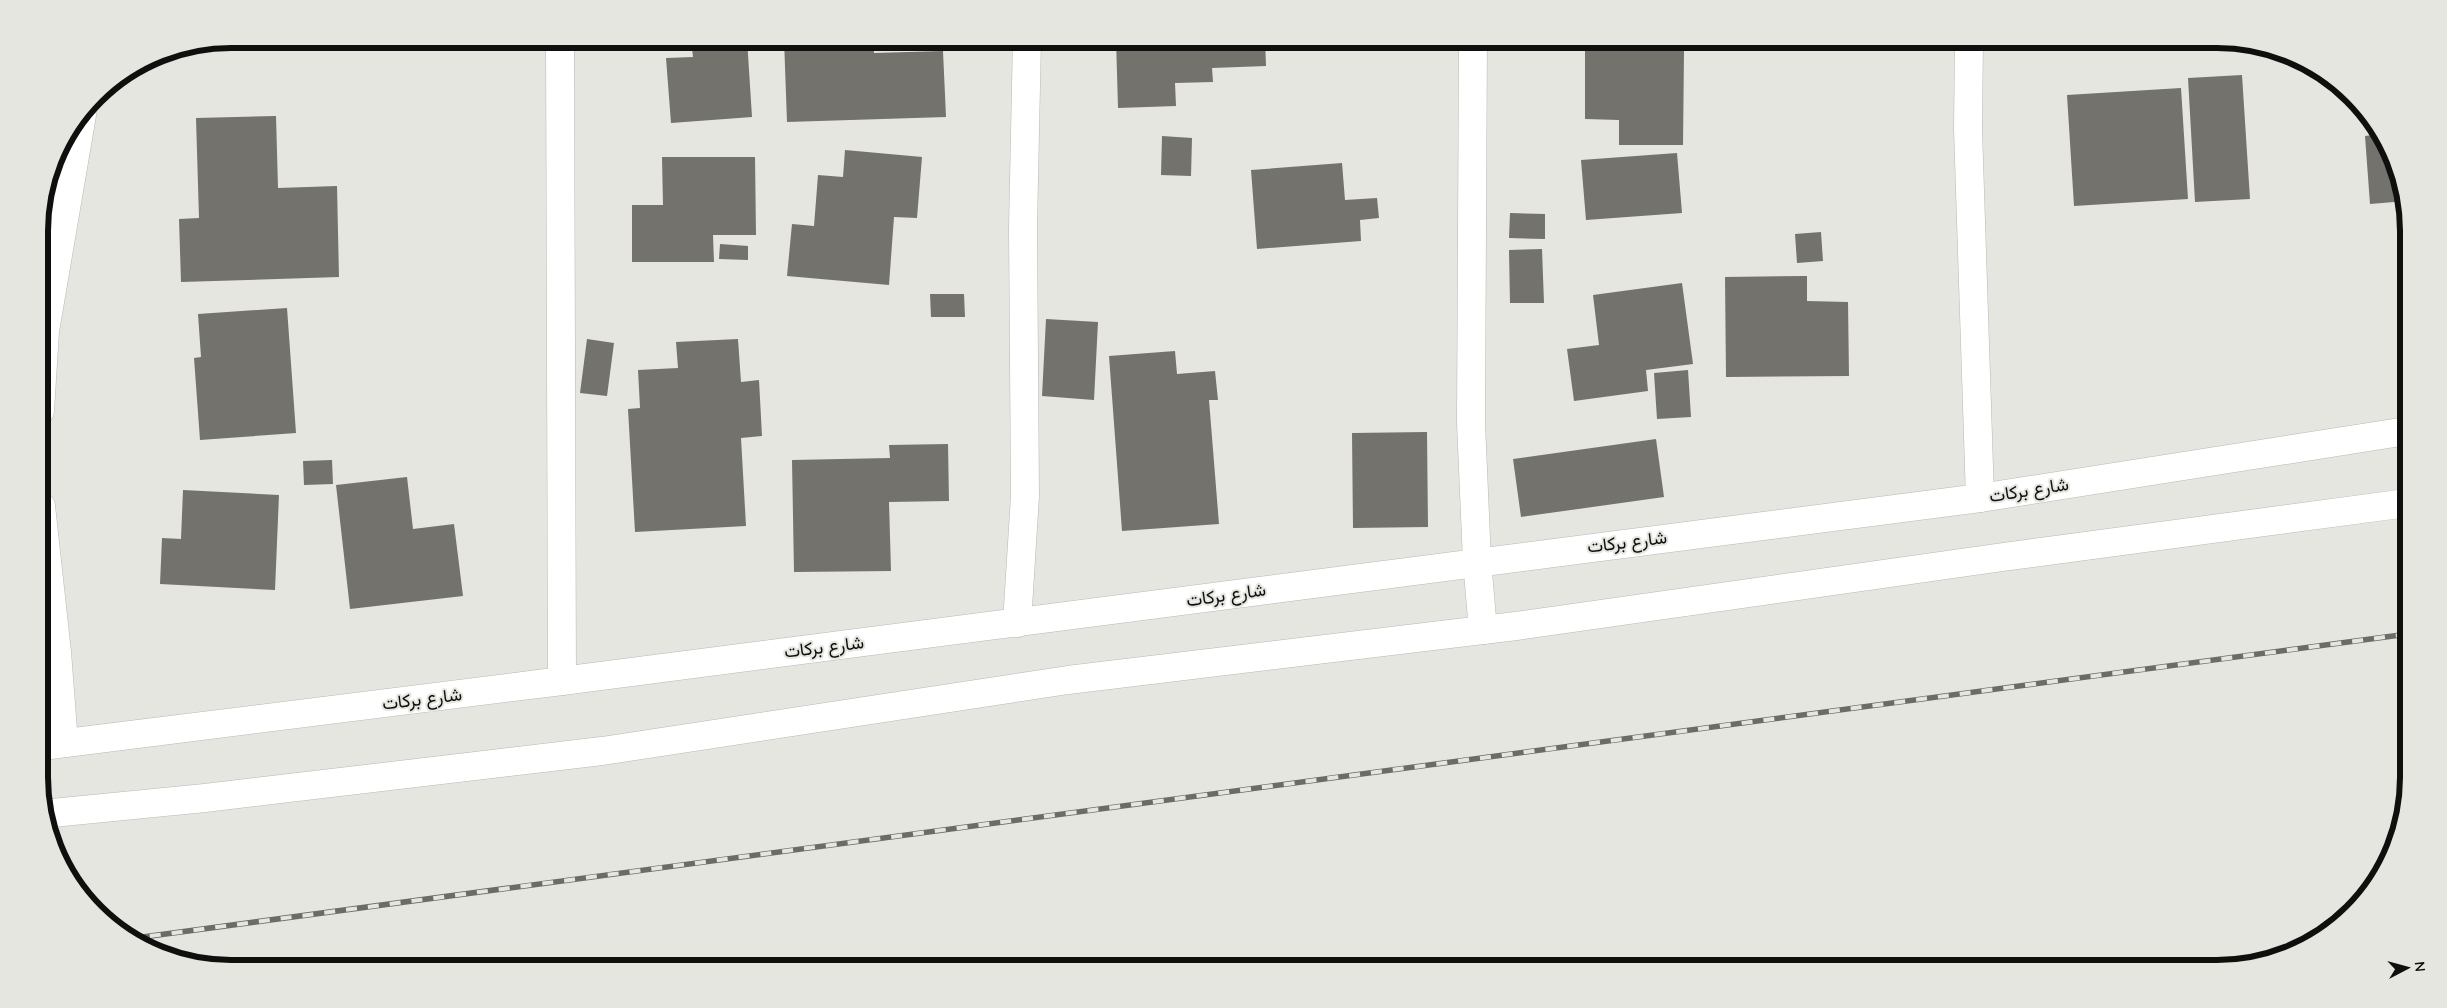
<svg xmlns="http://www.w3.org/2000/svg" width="2447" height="1008" font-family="Quicksand,Vazirmatn,sans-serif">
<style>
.building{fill:#73726c}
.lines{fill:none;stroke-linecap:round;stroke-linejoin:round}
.street-casing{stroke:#b8b9b4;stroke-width:29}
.secondary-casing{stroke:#b8b9b4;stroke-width:29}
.street{stroke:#fff;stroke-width:28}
.secondary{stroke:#fff;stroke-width:28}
.rail-casing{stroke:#6b6c68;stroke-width:5.5}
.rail{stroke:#e5e6e0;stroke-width:4;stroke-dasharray:11;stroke-linecap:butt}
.labels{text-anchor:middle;stroke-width:4;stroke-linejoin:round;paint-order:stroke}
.street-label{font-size:18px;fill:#0f100e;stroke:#e5e6e0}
.rim{fill:none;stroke:#0f100e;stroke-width:6}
</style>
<rect width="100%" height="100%" fill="#e5e6e0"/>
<path class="building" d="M691,39H747L752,117L671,123L666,58L693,57Z
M784,39H873L874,53L943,51L946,117L787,122Z
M1116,39H1265L1266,66L1212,68L1213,82L1175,83L1176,106L1118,108Z
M1812,39H1890V43L1812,48Z
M2136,39H2190V45L2137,50Z
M2253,45L2269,47L2268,48L2253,49Z
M1585,50L1684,51L1683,145H1619V120L1585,119Z
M2242,75L2250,199L2195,202L2188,78Z
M2181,88L2188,199L2074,206L2067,95Z
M276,116L278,188L337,186L339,277L181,282L179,219L199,218L196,118Z
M2381,134L2394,157L2406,201L2370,204L2365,136Z
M1162,136L1192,138L1191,176L1161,175Z
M845,150L922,157L917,218L894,217L889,285L787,276L792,224L814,226L818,175L843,177Z
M1677,153L1682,213L1586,220L1581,160Z
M662,157H755L756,235H713L714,262H632V205H663Z
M1342,163L1345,200L1377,198L1379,218L1360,220L1361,241L1257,249L1251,170Z
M1510,213L1545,214V239L1509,238Z
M1821,232L1823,261L1797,263L1795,234Z
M720,244L748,246V260L719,259Z
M1542,249L1544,303H1510L1509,250Z
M1807,276V301L1848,302L1849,376L1726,377L1725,277Z
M1682,283L1693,364L1646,370L1648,391L1574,401L1567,349L1599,345L1593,295Z
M930,294H964L965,317H931Z
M287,308L296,433L200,440L194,358L201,357L198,314Z
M1046,319L1098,322L1094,400L1042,396Z
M587,339L614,343L607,396L580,393Z
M738,339L741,382L759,380L762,436L741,438L746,526L635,532L628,409L640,408L638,370L678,368L676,342Z
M1175,351L1177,374L1215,371L1218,400H1209L1219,524L1122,531L1109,356Z
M1688,370L1691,417L1657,419L1654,373Z
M1427,432L1428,527L1353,528L1352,433Z
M1656,439L1664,497L1521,517L1513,459Z
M948,444L949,501L889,502L891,571L794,572L792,460L890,458L889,445Z
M332,460L333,484L304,485L303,461Z
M407,477L413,529L454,524L463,596L350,609L336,485Z
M183,490L279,495L275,590L160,584L162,538L181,539Z"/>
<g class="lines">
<defs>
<path id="street" d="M560,39L562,681
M1473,39L1471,423L1477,561L1483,630
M1969,39L1968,129L1980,498
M40,411L45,331L82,115
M41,506L57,652L64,743
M1017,623L1025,496L1023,227L1027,39"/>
<path id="secondary" d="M42,746L562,681L1980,498L2407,431
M42,814L205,798L602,751L1068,680L1516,626L2003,557L2407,503"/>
</defs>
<use href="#street" class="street-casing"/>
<use href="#secondary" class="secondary-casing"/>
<use href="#street" class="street"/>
<use href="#secondary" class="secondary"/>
<defs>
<path id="rail" d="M128,939L2408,634"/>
</defs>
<use href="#rail" class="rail-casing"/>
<use href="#rail" class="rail"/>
</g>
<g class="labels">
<g class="street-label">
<text transform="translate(2029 490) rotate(-9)" y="6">شارع بركات</text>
<text transform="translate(1627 542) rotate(-7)" y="6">شارع بركات</text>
<text transform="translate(1226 595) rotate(-8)" y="6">شارع بركات</text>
<text transform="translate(824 647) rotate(-7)" y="6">شارع بركات</text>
<text transform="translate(422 699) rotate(-7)" y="6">شارع بركات</text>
</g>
</g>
<path d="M0 0H2447V1008H0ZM231 48H2217A183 183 0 0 1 2400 231V777A183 183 0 0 1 2217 960H231A183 183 0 0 1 48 777V231A183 183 0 0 1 231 48Z" fill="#e5e6e0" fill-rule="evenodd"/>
<path class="rim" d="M231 48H2217A183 183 0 0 1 2400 231V777A183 183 0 0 1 2217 960H231A183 183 0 0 1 48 777V231A183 183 0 0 1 231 48Z"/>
<g transform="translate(2407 968) rotate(84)" stroke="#e5e6e0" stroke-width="4" paint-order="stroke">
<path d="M0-4L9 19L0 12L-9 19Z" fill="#0f100e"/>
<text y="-8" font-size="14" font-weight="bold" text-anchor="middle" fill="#0f100e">N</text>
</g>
</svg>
